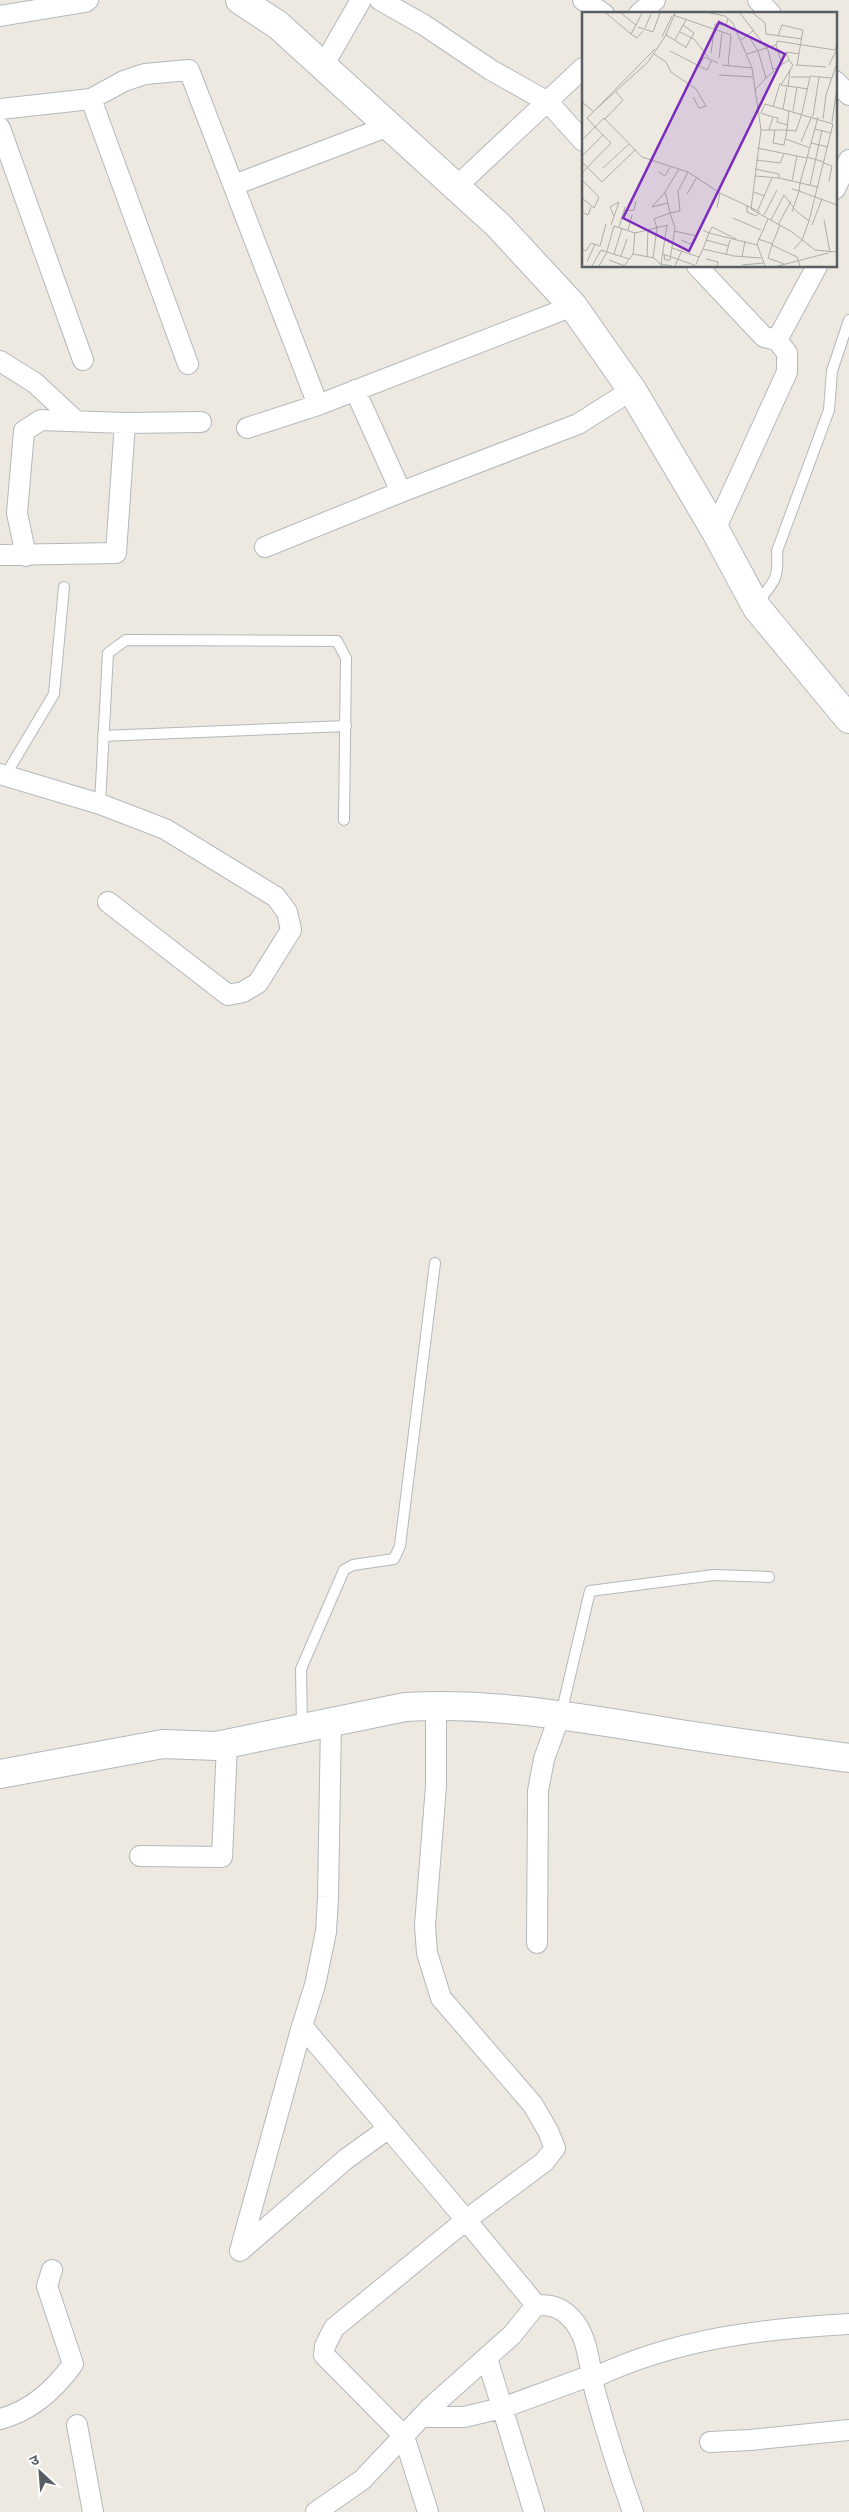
<svg xmlns="http://www.w3.org/2000/svg" width="849" height="2512" font-family="Roboto,'Noto Sans Devanagari',sans-serif">
<style>
.lines{fill:none;stroke-linecap:round;stroke-linejoin:round}
.lane-casing{stroke:#b4b8bc;stroke-width:12}
.street-casing{stroke:#b4b8bc;stroke-width:22}
.secondary-casing{stroke:#b3b7bc;stroke-width:30}
.lane{stroke:#fff;stroke-width:10}
.street{stroke:#fff;stroke-width:20}
.secondary{stroke:#fff;stroke-width:28}
.inset-road{fill:none;stroke:#aeadaa;stroke-width:1}
.view{fill:#7b2cbf;fill-opacity:0.15;stroke:#7b2cbf;stroke-width:2.5}
.inset-edge{fill:none;stroke:#595e62;stroke-width:2.5}
</style>
<rect width="100%" height="100%" fill="#ede9e1"/>
<g class="lines">
<defs>
<path id="lane" d="M756,604C774,582 779,580 777,551L829,410L832,371L849,320
M103,736L346,726
M5,776L54,694L64,587
M100,804L108,653L126,640L337,641L346,658L344,820
M561,1714L590,1591L714,1575L769,1577
M302,1728L301,1669L344,1570L353,1565L394,1559L400,1546L435,1263"/>
<path id="street" d="M380,0L424,25L491,70L548,102L583,141
M583,0L604,14
M758,0L771,14
M639,14L655,0
M0,16L85,2L88,0
M323,66L361,0
M835,81L849,95
M91,99L188,364
M0,109L91,99L124,81L145,74L189,70L318,405
M0,128L83,360
M234,185L389,126
M456,187L583,68
M835,189L849,160
M697,266L764,337L777,340L817,266
M0,361L35,383L76,421
M355,390L401,492
M247,428L318,405L573,306
M715,530L787,372V353L777,340
M265,547L401,492L578,424L632,390
M0,555L116,553L125,423
M26,556L17,513L24,431L41,420L125,423L201,422
M0,774L100,804L165,829L276,897L287,912L291,930L258,983L243,992L228,995L108,902
M436,1705V1786L425,1925L427,1953L441,1998L533,2105L548,2131L555,2148L544,2162L466,2220L536,2305C550,2305 559,2306 570,2317C590,2336 589,2371 596,2395C607,2435 619,2473 633,2512
M140,1856L222,1857L227,1745
M537,1943L538,1791L544,1759L560,1715
M302,2026L315,1985L326,1932L328,1897L331,1723
M389,2128L346,2159L240,2251L302,2026L466,2220L334,2328L325,2346L324,2355L404,2436L428,2512
M487,2358L534,2512
M593,2378C675,2339 759,2329 849,2324
M421,2417H464L502,2408L592,2375
M0,2419C31,2411 55,2389 73,2364L47,2286L52,2270
M77,2425L93,2512
M710,2442L750,2440L849,2430
M316,2512L362,2480L430,2408L512,2335L536,2305"/>
<path id="secondary" d="M240,0L278,25L498,225L573,306L632,390L715,530L757,608L849,719
M0,1774L163,1744L216,1746L405,1707C488,1702 568,1716 650,1729C716,1740 783,1749 849,1758"/>
</defs>
<use href="#lane" class="lane-casing"/>
<use href="#street" class="street-casing"/>
<use href="#secondary" class="secondary-casing"/>
<use href="#lane" class="lane"/>
<use href="#street" class="street"/>
<use href="#secondary" class="secondary"/>
</g>
<g transform="translate(582 12)">
<rect width="255" height="255" fill="#ede9e1"/>
<path class="inset-road" d="M24,1L49,22L54,13M39,1L54,13L60,1M128,1L143,4L151,11L170,56L179,118L169,197L210,220L233,238L255,240M158,1L186,38L191,58L207,48L211,53L199,73L226,77M171,1L183,11L184,22L220,27M91,3L149,23L146,54M56,15L71,20L78,1M63,16L69,2M98,20L112,27L127,46M49,22L55,26L61,19M84,23L105,36M166,23L176,39L184,66L192,59M196,24L200,13L221,18L215,53M80,25L90,4M93,28L101,13M159,28L172,18M194,33L200,52M104,35L112,21L101,13L104,8M88,39L125,58L130,48M129,41L133,12L144,13L146,7M72,42L84,50L89,60L114,77L124,94L117,96L111,85M165,42L194,33L195,29L253,38L255,32M137,46L140,21M207,48L204,40L217,42M140,53L170,56M214,53L244,55M247,53L254,39M117,54L122,45L136,51M137,63L171,65M228,64L249,66M206,75L208,58M172,79L184,66M0,90L12,100M191,95L198,71M201,97L205,75M13,98L73,37M12,99L66,50L84,23L93,1M211,99L215,75M11,100L5,106L13,115L22,106L60,145L106,160L138,181L178,200M179,101L183,92L251,112L227,209L220,228L212,237M179,101L191,105L187,118M231,104L237,65M191,105L196,106L195,110L206,113M23,107L41,88L34,80M241,107L244,83L255,51M250,110L255,76M233,117L249,121M179,118H205L207,98M193,118L191,131L202,133L205,118L214,119L220,101L228,65H209M204,127L228,136M0,128L13,115L29,131L0,161M219,130L230,104M229,131L246,135M0,144L21,123M225,145L242,150M225,146L236,105M174,148L198,151L202,142M0,150L20,170L53,138M242,151L250,154L247,169M21,156L47,132M173,157L197,162V166L218,171L225,146L175,136M77,160L83,164L88,155M173,164L197,166M0,168L17,185L12,196L0,186M210,169L215,144M228,173L240,118M236,175L218,171L217,179L255,193M210,177L217,179L210,200M83,180L97,157M172,180L182,184L176,198M105,182L115,165M182,184L190,166M165,193V200L174,204L177,201M135,196L138,181M42,199L52,198L54,189M0,200L6,203L9,195M182,203L195,178M151,206L179,218M189,208L202,183L214,199L227,209M242,208L248,241M29,213L37,190L28,195L32,204M85,213L79,252L90,254M196,213L209,189M230,213L240,187M37,215L43,195M46,218L50,203M121,218L127,221L130,215L154,227M92,219L115,224L111,233L99,228M53,221L86,213M176,227L191,232M124,228L147,234M175,233L127,221L121,237L152,244L179,246M190,233L198,213M90,236L117,245M0,237L4,239L9,231L18,234L24,212M25,239L32,214L53,221L51,242M32,242L40,216M81,242L115,254M82,242L83,248H88L93,216L88,201L98,199L96,179L106,160M144,243L148,228M39,244L45,227M65,245L66,218M160,245L163,229M71,246L75,216L72,207L88,201L86,191L83,180L70,195L86,191M124,247L136,250L135,254M27,248L43,254M5,250L13,232M114,252L121,237M202,252L186,246L190,233L215,245L218,254M160,253L182,251M10,254L19,238L47,247M17,254L25,240M42,254L51,242L72,246L80,254M93,254L100,238M183,254L175,232L186,207M196,254L246,241"/>
<path class="view" d="M137,10L203,42L107,239L41,206Z"/>
<rect width="255" height="255" class="inset-edge"/>
</g>
<g transform="translate(40 2472) rotate(334)" stroke="#ffffff" stroke-width="4" paint-order="stroke">
<path d="M0-4L9 19L0 12L-9 19Z" fill="#595e62"/>
<text y="-8" font-size="14" font-weight="bold" text-anchor="middle" fill="#595e62">उ</text>
</g>
</svg>
